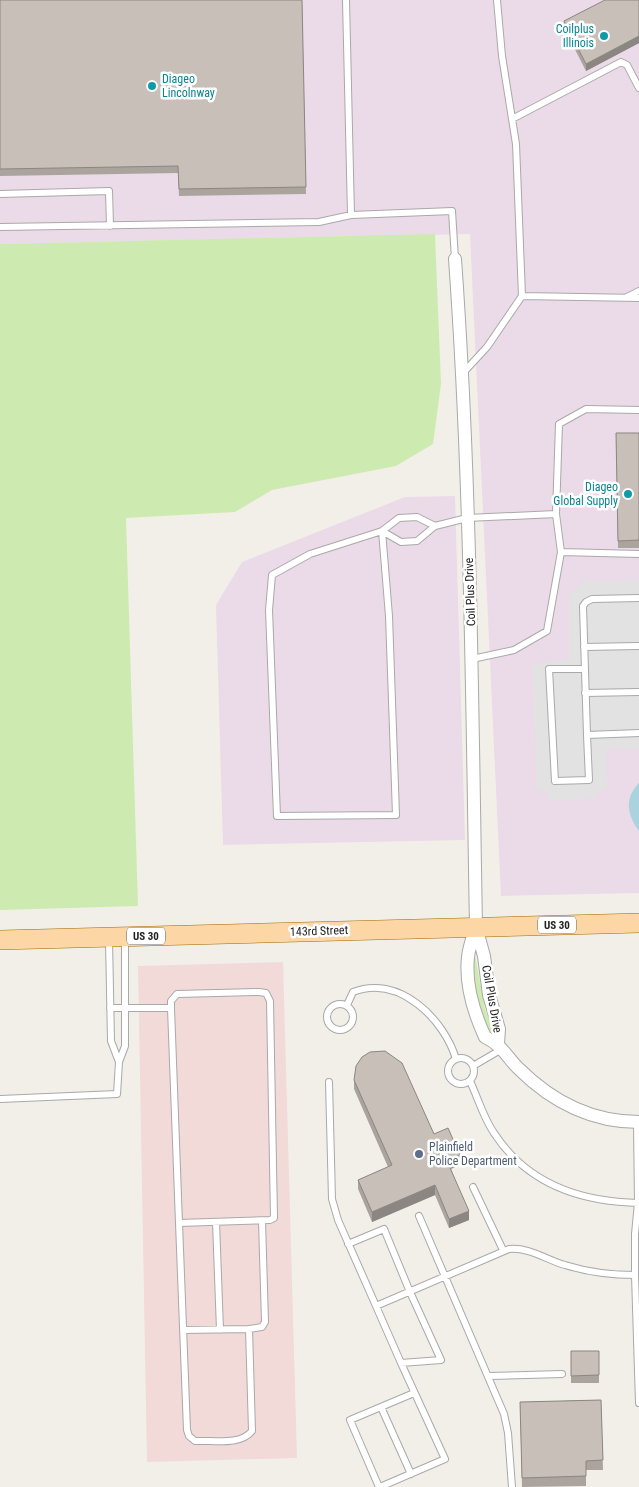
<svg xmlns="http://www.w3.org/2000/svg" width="639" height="1487" font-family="'Roboto Condensed',sans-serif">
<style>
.commercial{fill:#f2dad9}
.industrial{fill:#ebdbe8}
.grass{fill:#cdebb0}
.parking{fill:#e2e2e2}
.water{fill:#aad3df}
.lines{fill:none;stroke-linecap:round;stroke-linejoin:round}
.service-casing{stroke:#a9a9a9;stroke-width:8}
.minor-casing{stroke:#a9a9a9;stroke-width:14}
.primary-casing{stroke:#a06b00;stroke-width:20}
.service{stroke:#fff;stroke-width:6}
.minor{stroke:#fff;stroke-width:12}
.primary{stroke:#fcd6a4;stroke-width:19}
.wall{fill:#aba49e}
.shaded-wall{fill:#8b8681}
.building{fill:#c7bfb8;stroke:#8b8681}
.culture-dot{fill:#0f9aa8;stroke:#fff;stroke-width:2}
.service-dot{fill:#5c6f8a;stroke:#fff;stroke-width:2}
.labels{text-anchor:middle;stroke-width:5;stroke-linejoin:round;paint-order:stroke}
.shield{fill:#fff;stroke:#646464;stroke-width:1}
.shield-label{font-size:11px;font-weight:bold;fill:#222}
.culture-label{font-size:12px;fill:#0d838f;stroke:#fff;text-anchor:end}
.street-label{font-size:12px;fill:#222;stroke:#fff}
.service-label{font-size:12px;fill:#4e5e75;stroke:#fff;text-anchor:start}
</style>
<rect width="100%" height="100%" fill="#f2efe9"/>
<path class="commercial" d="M283,962L297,1458L147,1462L138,966Z"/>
<path class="industrial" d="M0,0H639V893L501,896L470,234L0,244Z
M455,496L465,840L223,845L216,605L242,562L405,497Z"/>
<path class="grass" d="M435,234L441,384L433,444L396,466L272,490L235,512L126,518L138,906L0,910V244Z
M475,955L485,1009L494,1032L492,1036C479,1014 468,980 475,955Z"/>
<path class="parking" d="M639,580V748L606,749L607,789L596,791V798L548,801L547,790H537L532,664L569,660V596L583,581Z"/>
<path class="water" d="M639,783V831C627,815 624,798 639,783Z"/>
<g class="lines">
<defs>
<path id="service" d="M346,0L351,215
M497,0L502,56L516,144L522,296
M512,119L621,62L627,65L639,88
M0,194L109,191L110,226
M0,227L319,222L351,215L452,211L455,259
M627,297L639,291
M463,373L487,347L522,296L639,298
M639,410L586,409L559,424L556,514L561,552L639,554
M382,531L389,616L396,815L277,816L269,610L272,575L310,554L382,531L399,518L417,517L435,526
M382,531L401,542L417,541L435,526L467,518L556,514
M584,647L639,646
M472,659L514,650L547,631L561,552
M584,669H549L555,781L589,780L587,735L639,733
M585,693L639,692
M587,735L583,606L586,602L592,599L639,598
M109,940L111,1041L119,1062
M327 1017a13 13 0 1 1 26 0a13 13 0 1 1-26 0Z
M347,1005L353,992C399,974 444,1019 456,1059
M110,1008H171V1001L177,994L259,992L266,993L270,1001L274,1218L270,1220L179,1223L187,1430L189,1436L195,1441C213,1440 240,1446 252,1431L249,1329L183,1330
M171,1008L179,1223
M448 1071a13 13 0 1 1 26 0a13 13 0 1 1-26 0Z
M473,1066L502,1049
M470,1081C478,1098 483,1117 494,1133C527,1184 581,1202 639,1203
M329,1082L332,1199L338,1220L376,1306L509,1249C529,1247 547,1260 565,1265C588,1272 611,1275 635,1275V1234L638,1203L637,1122
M0,1099L117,1094L119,1062L125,1046V938
M473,1187L503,1250
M419,1216L504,1414L508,1433L512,1487
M216,1222L220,1330
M348,1244L384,1229L410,1292L441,1360L401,1363L376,1306
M635,1275L639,1403
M249,1329L262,1327L265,1322L262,1221
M489,1376L562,1374
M381,1407L411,1474
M379,1487L350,1420L414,1393
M380,1487L445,1459L401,1363"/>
<path id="minor" d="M455,259C471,481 472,704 476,927L484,956L489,995L499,1029L498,1043
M476,927C473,936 469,947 468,957C465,984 474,1013 485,1037C502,1045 506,1056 518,1068C552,1102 591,1122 639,1122"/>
<path id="primary" d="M0,940L639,923"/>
</defs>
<use href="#service" class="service-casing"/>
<use href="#minor" class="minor-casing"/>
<use href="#primary" class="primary-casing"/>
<use href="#service" class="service"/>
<use href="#minor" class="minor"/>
<use href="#primary" class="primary"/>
</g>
<path class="wall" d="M0,0H302L306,194L179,196L178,173L0,176Z
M639,0V43L586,71L564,28V21Z
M616,433H639V548H618Z
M354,1080L434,1134L460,1165L451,1169L469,1220L449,1228L435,1195L372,1222L358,1189V1180L388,1167L354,1089Z
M571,1351H599V1383H571Z
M601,1400L603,1470H586V1486L522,1487L520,1402Z"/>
<path class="shaded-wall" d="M639,36V43L586,71V64Z
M460,1155V1165L447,1170V1161Z
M435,1185V1195L372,1222V1212Z
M469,1211V1220L449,1228V1219Z"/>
<path class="building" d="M0,0H302L306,187L179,189L178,166L0,169Z
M605,0H639V36L586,64L564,21Z
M616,433H639V540L618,541Z
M385,1051L402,1063L434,1134L448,1128L460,1155L447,1161L469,1211L449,1219L435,1185L372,1212L358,1180L392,1165L354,1080L356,1066L362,1057L370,1052Z
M571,1351H599V1375L571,1376Z
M601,1400L603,1460L586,1461V1476L522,1478L520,1402Z"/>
<g class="culture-dot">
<circle cx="604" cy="36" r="5"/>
<circle cx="152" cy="86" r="5"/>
<circle cx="628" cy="494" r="5"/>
</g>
<circle class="service-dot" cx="419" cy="1154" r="5"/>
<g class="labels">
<g class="shield">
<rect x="538" y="916.5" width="38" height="17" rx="4"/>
<rect x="127" y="927.5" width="38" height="17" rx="4"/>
</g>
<g class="shield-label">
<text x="557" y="929">US 30</text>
<text x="146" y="940">US 30</text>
</g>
<g class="culture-label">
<text x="594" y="33">Coilplus<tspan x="594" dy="14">Illinois</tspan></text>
<text x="162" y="83" text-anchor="start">Diageo<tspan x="162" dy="14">Lincolnway</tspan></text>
<text x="618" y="491">Diageo<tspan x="618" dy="14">Global Supply</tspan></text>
</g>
<g class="street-label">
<text transform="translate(470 592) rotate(-92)" y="4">Coil Plus Drive</text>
<text transform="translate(319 931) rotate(-2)" y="4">143rd Street</text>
<text transform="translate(492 999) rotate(80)" y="4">Coil Plus Drive</text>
</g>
<g class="service-label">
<text x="429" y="1151">Plainfield<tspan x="429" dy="14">Police Department</tspan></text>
</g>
</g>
</svg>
